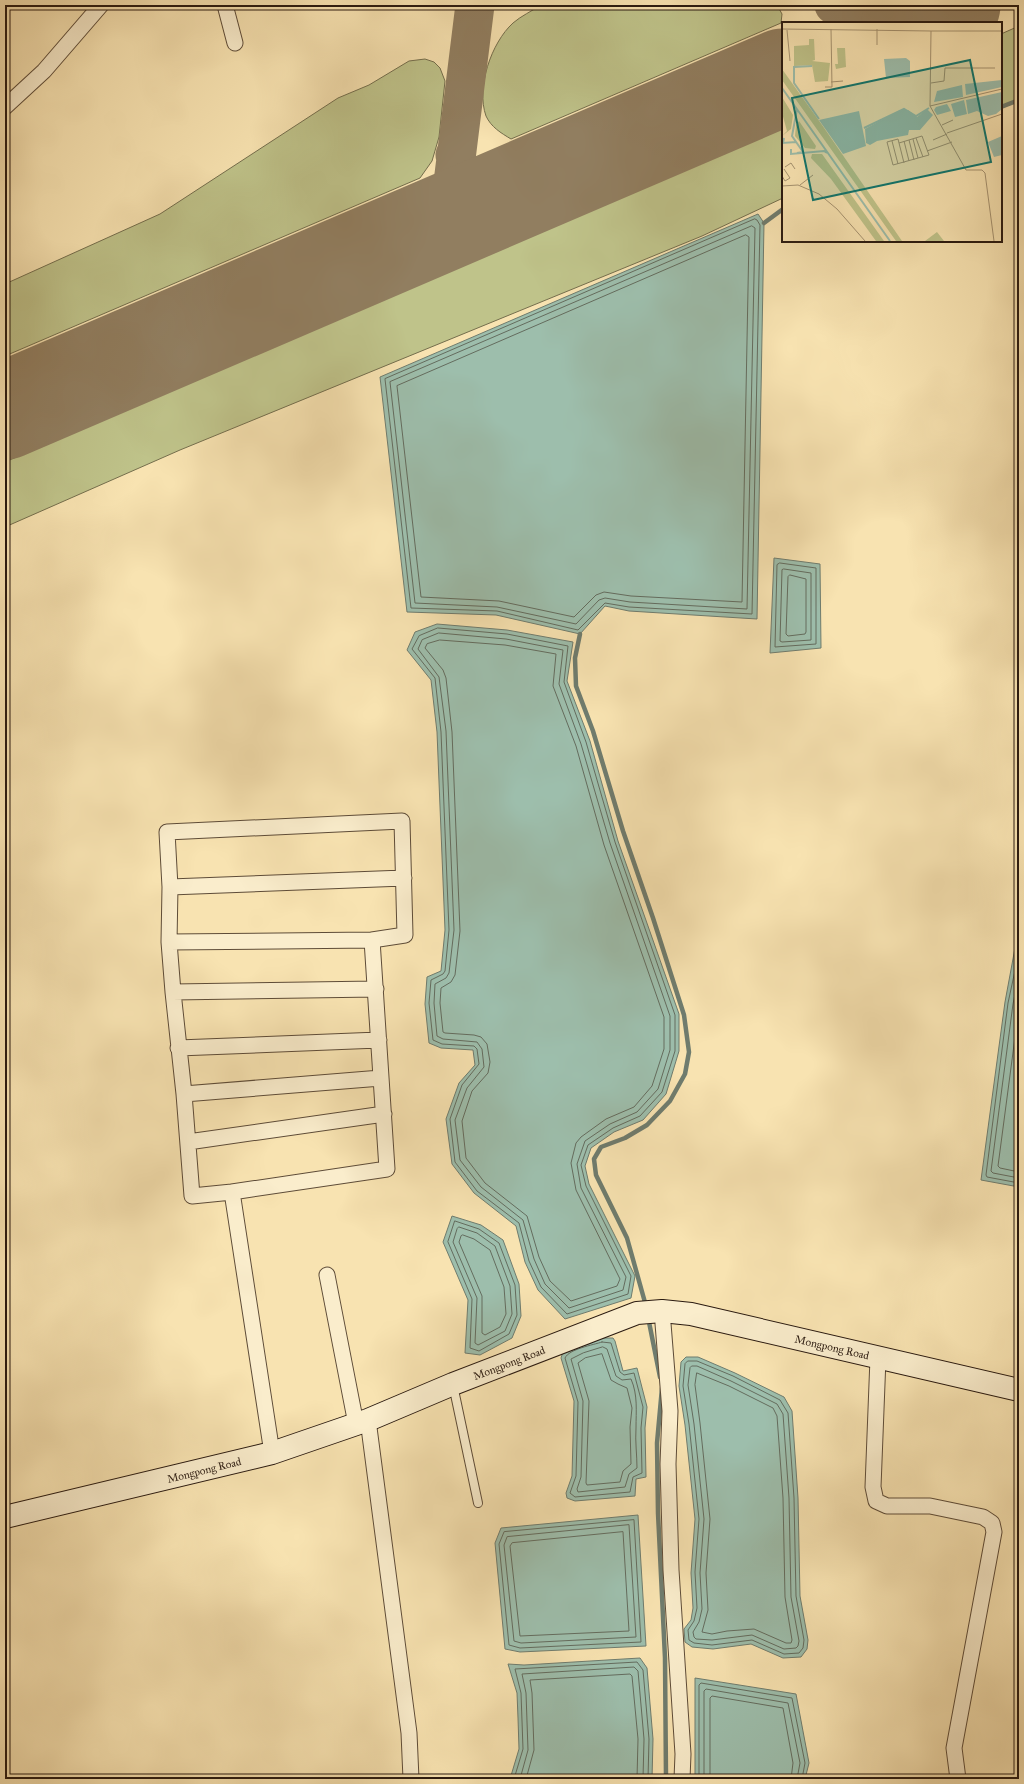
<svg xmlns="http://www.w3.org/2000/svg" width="1024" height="1784" font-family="'IM FELL Great Primer',serif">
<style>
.green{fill:#bfc38a;stroke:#746e4d}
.water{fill:#9dbeac;stroke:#6f7c6e}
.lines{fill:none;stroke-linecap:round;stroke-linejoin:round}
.shore{stroke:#646c5e;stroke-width:1}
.stream{stroke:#6f7c6e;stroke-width:4.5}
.taxiway{stroke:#917e60;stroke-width:39}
.runway{stroke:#917e60;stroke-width:97}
.service-casing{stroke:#5e4c38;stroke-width:10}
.minor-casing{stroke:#5e4c38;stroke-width:17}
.secondary-casing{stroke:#2a1a10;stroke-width:24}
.service{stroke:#faedcc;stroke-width:8}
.minor{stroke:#faedcc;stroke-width:15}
.secondary{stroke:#faedcc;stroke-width:22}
.labels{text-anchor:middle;stroke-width:3;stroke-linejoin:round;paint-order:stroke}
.street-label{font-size:11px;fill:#2a1a10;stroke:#faedcc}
.inset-river{fill:none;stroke:#9dbeac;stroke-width:2}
.inset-road{fill:none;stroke:#a69371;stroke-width:1}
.view{fill:#0f766e;fill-opacity:0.15;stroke:#0f766e;stroke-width:2}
.inset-edge{fill:none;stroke:#2a1a10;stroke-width:2}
</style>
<rect width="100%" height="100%" fill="#f8e3b1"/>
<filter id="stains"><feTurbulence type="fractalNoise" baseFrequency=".005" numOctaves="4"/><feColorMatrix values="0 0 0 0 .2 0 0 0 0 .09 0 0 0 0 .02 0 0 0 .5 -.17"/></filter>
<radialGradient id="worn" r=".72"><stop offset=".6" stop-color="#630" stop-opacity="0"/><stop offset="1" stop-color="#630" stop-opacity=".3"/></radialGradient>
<path class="green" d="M541,5H777L782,14L781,23L511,139C501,133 491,127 486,116C476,88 491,43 513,23C521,16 532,11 541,5Z
M1019,26V99L1001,106V34Z
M425,59L434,62L440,68L445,81L439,137L432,161L420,178L5,356V284L160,214L338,98L369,85L409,61Z
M783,127V198L702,236L180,450L5,527V462Z"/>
<path class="water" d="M758,214L764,223L757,619L629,611L605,606L580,634L496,615L407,612L380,377Z
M774,558L820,564L821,648L770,653Z
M437,624L507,630L573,642L567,681L590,741L618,841L679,1014V1051L666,1094L643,1120L614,1132L591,1148L585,1166L589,1184L635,1276L631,1298L565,1319L538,1290L525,1262L516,1226L474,1193L452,1164L446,1119L459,1083L475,1065L473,1050L441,1048L429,1043L425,1004L427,977L441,971L445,930L437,732L431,680L407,650L415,632Z
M1015,948H1019V1187L981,1180L1005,1002Z
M452,1216L481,1225L503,1240L519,1284L521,1316L512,1338L480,1355L465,1353L468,1300L443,1242Z
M601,1338H613L615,1341L623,1371L637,1368L647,1407L645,1428L646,1477L636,1479L635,1496L575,1501L567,1498L566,1493L572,1476L574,1401L561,1358L563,1352Z
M686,1357H698L735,1373L784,1397L792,1411L798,1498L800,1596L808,1640L807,1649L801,1657L783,1658L751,1644L713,1649L692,1647L685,1642L684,1629L691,1620L693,1608L691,1573L695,1519L685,1425L679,1386L681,1362Z
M638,1515L646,1646L520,1652L505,1649L495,1543L501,1528Z
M640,1658L647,1668L653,1739L652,1779H510L519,1749L518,1718L517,1693L508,1664L524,1665Z
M695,1678L796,1694L809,1763L805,1779H695Z"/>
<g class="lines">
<path class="shore" d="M755,219L757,220L760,225L752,614L629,607L605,603L578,630L497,611L411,608L385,379Z
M752,226L755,228L747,609L630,602L605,598L599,600L576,624L497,607L415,603L390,382Z
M746,235L749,237L742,602L631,596L604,592L596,595L574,617L499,601L421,597L397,386Z
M780,563L816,568V644L775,647L777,565Z
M784,569L811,573V640L782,642L780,641L782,570Z
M790,575L806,579V632L805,634L788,636L786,634L788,577Z
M438,628L507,634L568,646L564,682L586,742L615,842L675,1015V1051L662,1092L640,1116L613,1128L588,1145L581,1165L586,1186L631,1276L628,1294L567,1314L541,1287L529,1261L519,1223L477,1191L455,1162L450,1119L462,1085L479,1064L477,1049L474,1046L442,1044L433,1040L429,1003L431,980L443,974L445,971L449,930L441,732L435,678L412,649L419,636Z
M439,633L506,639L563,650L559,684L581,744L610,843L670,1016V1050L658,1089L637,1112L610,1124L585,1141L577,1164L581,1188L626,1277L623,1290L569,1308L545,1284L534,1259L523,1220L481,1187L460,1160L455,1120L467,1088L484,1067L482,1049L477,1042L443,1039L437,1036L434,1003L435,984L446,978L449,973L454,930L446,731L439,677L418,649L422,640Z
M440,640L505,645L556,654L553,686L576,746L604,845L664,1017V1049L652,1086L634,1107L606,1119L581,1137L576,1143L571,1163L576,1190L620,1279L617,1286L571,1301L550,1281L539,1257L527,1216L485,1183L466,1158L462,1121L472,1091L488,1073L490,1062L487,1044L481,1037L474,1035L445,1033L443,1032L440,1003L441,988L451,982L455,975L460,931L452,732L446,678L443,670L425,648L427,644Z
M1019,952L1008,1003L986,1175L987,1177L1019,1183
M1019,974L1013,1004L991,1171L993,1173L1019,1178
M1019,1007L998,1166L1000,1168L1019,1172
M455,1221L479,1229L499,1243L515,1285L517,1315L509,1334L479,1351L470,1348L472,1299L448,1242Z
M459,1227L477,1233L495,1246L510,1286L512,1314L505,1331L478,1345L475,1343L477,1298L453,1242L457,1229Z
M463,1235L474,1239L490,1250L504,1287L506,1314L500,1327L485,1335L482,1333V1296L459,1242L461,1236Z
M602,1342L611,1343L620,1372L624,1375L634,1373L643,1407L641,1428L642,1473L633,1477L630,1492L575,1497L570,1493L576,1476L578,1402L565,1358C569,1349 593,1345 602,1342Z
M603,1347L607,1349L616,1376L622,1380L631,1379C638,1395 636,1411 636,1428C635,1441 637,1455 637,1468L629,1474L625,1487L578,1492L577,1489L581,1477L583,1401L571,1359L583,1353Z
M602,1354L611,1380L618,1384L627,1388L632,1408L630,1427L631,1464L623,1471L620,1482L587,1485L586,1483L589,1401L578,1363L585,1358Z
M688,1361H697L733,1376L780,1400L788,1413L794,1498L796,1596L804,1640L803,1648L799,1653L784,1654L752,1640L712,1645L694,1643L689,1640L688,1630L694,1621L697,1608L695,1572L699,1519L689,1424L683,1386L685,1364Z
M692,1366H697L731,1381L777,1404L783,1414L789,1498L791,1597L799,1641L798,1646L796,1648L784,1649L752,1635L712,1640L696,1639L694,1637L693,1632L699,1622L702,1609L700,1573L704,1519L694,1424L688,1385L690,1368Z
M697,1373L729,1386L773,1408L777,1416L783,1498L785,1597L792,1640L791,1643H786L754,1629L727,1631L712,1634L702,1632L708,1610L706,1573L710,1519L700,1423L695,1385Z
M634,1520L641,1642L520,1648L509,1645L499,1544L504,1532Z
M629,1525L636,1637L521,1643L514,1641L504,1545L507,1537Z
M623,1532L629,1631L520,1636L510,1546L512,1543Z
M514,1779L523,1749L521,1693L515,1669L637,1662L643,1670L649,1739L648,1779
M520,1779L528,1750L526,1693L522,1674L634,1667L638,1671L644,1739L643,1779
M526,1779L534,1750L532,1693L530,1680L630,1674L632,1676L638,1739L637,1779
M699,1779V1685L701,1683L792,1698L805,1763L802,1779
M704,1779V1691L706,1689L788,1703L800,1763L797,1779
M710,1779V1698L712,1696L783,1708L793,1763L791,1779"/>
<path class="stream" d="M1001,107L1019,100
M764,223L783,209
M580,634L575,658L576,686L593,731L623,831L653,918L684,1015L689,1052L685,1074L670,1101L647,1125L625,1138L601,1147L594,1159L596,1175L627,1238L646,1306
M648,1317L660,1377
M662,1388L657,1443L658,1513L665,1658L666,1779"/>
<path class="taxiway" d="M834,5L878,23
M455,155C465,188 477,192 510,194
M422,232C439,221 444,220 451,199L475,5"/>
<path class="runway" d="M910,23L952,5
M5,411L783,77"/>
<defs>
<path id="service" d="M453,1385L478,1503"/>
<path id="minor" d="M225,5L235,43
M5,107L44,71L101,5
M402,821L405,935L372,940L387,1169L232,1192L192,1196L184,1094L173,992L169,942L170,887L167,832Z
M170,887L404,878
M169,942L372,940
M173,992L376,989
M178,1048L379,1040
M184,1094L381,1078
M188,1142L384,1114
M232,1192L272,1453
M327,1275L356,1424
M662,1311L670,1411L668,1464L671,1570L683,1754L682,1779
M878,1358L873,1487L876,1501L887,1506H930L983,1517L992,1523L994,1532L954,1748L958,1779
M368,1420L409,1733L411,1779"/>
<path id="secondary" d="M5,1517L272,1453L368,1420L453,1384L637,1313L662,1311L691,1314L1019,1390"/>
</defs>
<use href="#service" class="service-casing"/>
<use href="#minor" class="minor-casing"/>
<use href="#secondary" class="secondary-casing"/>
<use href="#service" class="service"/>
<use href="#minor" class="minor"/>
<use href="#secondary" class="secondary"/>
</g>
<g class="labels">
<g class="street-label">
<text transform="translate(832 1347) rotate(13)" y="4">Mongpong Road</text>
<text transform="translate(509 1363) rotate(-21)" y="4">Mongpong Road</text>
<text transform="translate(204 1470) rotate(-14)" y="4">Mongpong Road</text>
</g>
</g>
<g transform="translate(782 22)">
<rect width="220" height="220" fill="#f8e3b1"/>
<path d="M27,17H32L33,38L30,39L48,41L46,59L33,60L30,43L12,44V24L27,23ZM55,26H63L64,45L54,47L53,42H56ZM0,47L40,103L120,219H114L0,58ZM0,75L11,93L9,107L0,114L5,109L0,91ZM17,99L34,124L33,127L23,126L13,114L14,103ZM30,132H40L102,219H94L49,157L29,136ZM155,210L162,219H143Z" fill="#bfc38a"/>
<path d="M124,36L128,39V55L104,56L102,37ZM220,58V65L184,73L183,62ZM180,63L181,75L152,80L155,69ZM220,70V87L214,92L206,94L195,89L186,92L184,78ZM182,78L185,92L173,95L169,82ZM165,82L169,89L155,93L152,88L154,85ZM145,87L151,93L138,108H127L126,113L95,119L88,123L84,121L83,107L118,88H126L135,95ZM77,89L84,124L61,132L37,98ZM220,114V133L212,135L206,120Z" fill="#9dbeac"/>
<path class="inset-river" d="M30,44L12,45V61L37,97M0,66L108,219M15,87L10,114L21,130L15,131M82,106L122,87L134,94L147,86M2,116L1,121L14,120M9,127V132L42,129L45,131"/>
<path class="inset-road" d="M0,7L149,9L148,84L184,148H200L203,151L212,219M95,7V23M5,8L8,39M149,9H220M49,60L61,59M149,61L162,59L163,46H213M43,65H50L49,7M148,84L220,67M160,103L171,98M165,111L220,92M140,114L147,133L111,143L105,120L116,117L117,121ZM134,116L141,135M131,117L136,136M127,118L132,138M151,118L165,112M110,119L116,142M122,119L127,139M117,121L122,141M145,129L170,120M3,145L9,141L13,147M0,154L3,159L8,156L2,147M18,163L31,153M0,164L16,163L37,172L55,187L83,219"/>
<path class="view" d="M188,38L209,140L31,178L10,76Z"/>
<rect width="220" height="220" class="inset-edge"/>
</g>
<rect width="1024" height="1784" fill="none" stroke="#f8e3b1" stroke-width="20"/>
<rect x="6" y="6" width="1012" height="1772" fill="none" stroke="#2a1a10" stroke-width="2"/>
<rect x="10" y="10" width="1004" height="1764" fill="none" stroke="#2a1a10"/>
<rect width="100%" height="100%" filter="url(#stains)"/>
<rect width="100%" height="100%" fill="url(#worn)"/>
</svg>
